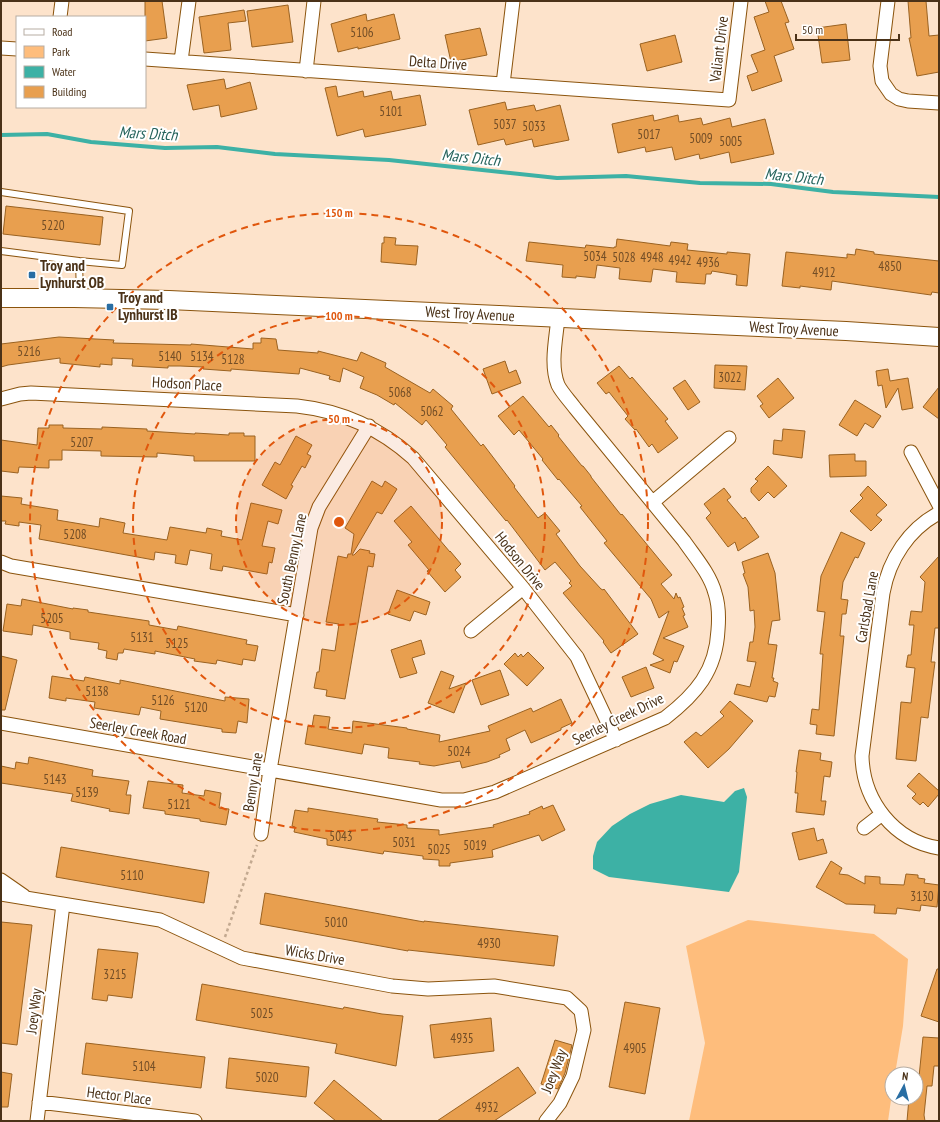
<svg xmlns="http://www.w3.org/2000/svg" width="940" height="1122" font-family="'PT Sans Narrow',sans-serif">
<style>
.green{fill:#febd7c}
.water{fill:#3db1a5}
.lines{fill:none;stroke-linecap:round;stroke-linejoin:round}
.stream{stroke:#3db1a5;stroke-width:4}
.building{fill:#e89f4f;stroke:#9a6221}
.lane-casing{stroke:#8b540d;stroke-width:8}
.street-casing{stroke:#8b540d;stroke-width:15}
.secondary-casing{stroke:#8b540d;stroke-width:20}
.path{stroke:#c3a990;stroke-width:2.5;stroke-dasharray:3 3;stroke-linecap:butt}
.lane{stroke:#fff;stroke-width:6}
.street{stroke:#fff;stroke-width:13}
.secondary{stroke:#fff;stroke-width:18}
.ring{fill:none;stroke:#e0570d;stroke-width:2;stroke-dasharray:7 5}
.poi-dot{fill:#296ea3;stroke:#fff;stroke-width:1.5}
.labels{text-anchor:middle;stroke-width:4;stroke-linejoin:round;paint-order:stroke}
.number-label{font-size:13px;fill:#724d26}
.street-label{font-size:15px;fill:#4b3218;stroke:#fff}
.poi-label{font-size:15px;font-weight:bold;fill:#4b3218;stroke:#fff;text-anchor:start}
.water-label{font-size:16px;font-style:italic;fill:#25635c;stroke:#fff}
.centre{fill:#e0570d;stroke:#fff;stroke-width:2}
.ring-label{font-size:12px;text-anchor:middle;font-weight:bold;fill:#e0570d;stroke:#fff;stroke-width:4;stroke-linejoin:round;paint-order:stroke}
</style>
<rect width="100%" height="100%" fill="#fde3cb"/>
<path class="green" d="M748,920L874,934L908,959L903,1026L895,1074H892V1093L888,1121H689L705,1043L686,946Z"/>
<path class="water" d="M744,788L747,797L739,872L729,892L609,877L593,869V856L597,842L612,826L630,814L650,804L681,795L724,802L735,791Z"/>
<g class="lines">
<path class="stream" d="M1,135L47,134L91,142L165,148L217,147L275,154L389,160L557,178L626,176L700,183L771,184L833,192L939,197"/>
</g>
<path class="building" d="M145,1H162L167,38L145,41Z
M765,1H781L789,22L785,23L794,49L774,56L782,81L752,91L747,76L758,72L751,55L765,50L754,17L769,12Z
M908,1H926L929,36L939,35V72L917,76L909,38H911Z
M288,5L293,42L252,47L247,11Z
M244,10L246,21L228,23L231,50L204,53L199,17Z
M366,14L367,21L394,14L400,39L358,49V47L338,52L331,24Z
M846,24L850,60L822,63L817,28Z
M480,28L487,55L451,62L445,35Z
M675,35L682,62L647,71L640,44Z
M224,79L226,89L250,82L257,109L221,117L219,105L193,110L187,85Z
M336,86L338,97L363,91L364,97L391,91L393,100L420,95L426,125L365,137L363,129L337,136L325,88Z
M505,102L507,110L534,105L536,111L560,105L569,140L534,147L532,139L506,145L504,139L478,145L469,110Z
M653,115L654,121L678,115L679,122L701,118L703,125L730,118L732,127L765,119L774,154L731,163L729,152L700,159L699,154L675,160L672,147L646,152L645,147L618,153L612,124Z
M6,206L103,217L100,245L3,234Z
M384,237L396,238L395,245L418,246L416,265L381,262L382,243H384Z
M617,239L670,246L671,242L688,244L687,250L727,254V252L750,254L747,286L736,285L737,275L712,271L711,274H706L705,284L676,282L677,272L653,269L651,282L619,279L620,268L597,265L595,278L576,276V278L562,277L563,265L526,261L529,242L585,248L586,245L614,248V247H616Z
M856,249L874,252V254L939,261V293L932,292L931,295L832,281L831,290L800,286V288L782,286L786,252L847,258V254L855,255Z
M59,337L114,340L113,343L191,345V344L253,349V343H261V338L276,339L278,350L318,353V351L357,361L361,352L386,363L385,367L430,393L433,389L453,406L451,409L481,446L483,444L515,486L514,487L538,518L545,513L560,531L556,534L580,566L601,589L603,590L604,589L638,634L611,653L603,642L604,641L563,593L572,586L569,583L571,581L555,562L545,570L507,520L506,521L445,447L447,445L426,420L422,425L395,403L394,405L377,395L360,388L364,377L343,368L340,382L329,379L330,376L300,368L299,374L231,369V371L203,369V367L180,366H168V368L132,366L133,359L112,358V365L100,364V367L60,363V358L8,365L1,367V344Z
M505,361L509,373L516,370L521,383L492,394L483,369Z
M715,365L747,366L745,390L714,388Z
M619,366L630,379L632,377L668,419L665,421L678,438L658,453L652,444L649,447L636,429L635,430L625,419L628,416L609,392L606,394L597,383Z
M888,369L890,381L908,378L913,408L902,410L898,388L886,408L882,385L878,386L876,371Z
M778,378L794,398L769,418L760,406L763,404L757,396Z
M685,380L700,402L688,410L673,388Z
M939,387V419L923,407Z
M523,396L549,427L551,425L559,435L558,436L582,466H583L591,476V477L621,515L622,514L672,575L661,584L674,599L676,593L678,598L680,597L684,607L682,608L685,615L683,616L688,627L663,638L684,646L677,662L674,661L670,673L650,665L664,660L653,654L669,611L659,618L651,599L604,543L607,541L580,507L582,506L559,479L558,480L542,460L543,459L519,430L514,435L498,416Z
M855,400L881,416L873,428L865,423L857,436L839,425Z
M49,425H63V428L102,429V427L147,429V431L195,434V433L229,435V433H244V436H255V461H194V456L157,453V457L101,456V451L62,450V460H49V468L19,467L18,473L1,471V440L37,445L38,428H49Z
M783,429L805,431L802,458L773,454L774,440L782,441Z
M296,436L312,445L307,454L311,456L305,468L302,466L291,485L293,486L286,499L262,485L275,462L280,465Z
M855,454V461H866V476L830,477L829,455Z
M768,466L787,486L774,498L768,492L759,501L751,492V488L758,481L755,479Z
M372,481L382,487L385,481L397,489L382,514L377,512L352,555H354L360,549L370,551L369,553L375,554L373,567L368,566L345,699L326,696L327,690L314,688L317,672H319L322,649L335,651L339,624L326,622L338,556L347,558L348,554H351L354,534L345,528Z
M868,486L887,505L876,515L882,520L871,531L850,511L863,498L860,495Z
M724,488L731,497L727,500L743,519L745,517L759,537L738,551L735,542L728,547L706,518L711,513L704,504Z
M1,496L22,498L21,504L58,510L57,520L99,527L100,518L125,523L123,533L167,540L170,527L206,533L207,528L222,531L221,536L242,540L251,503L282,510L278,524L268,521L262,546L275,548L272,563L269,562L267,574L223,566L222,571L210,569L212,554L190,550L187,565L175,563L176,555L155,552L154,560L39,539L41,525L19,522V526L5,524L6,521H1Z
M411,506L450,552V551L461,564L455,570L461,577L445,592L427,571L429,570L408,545L412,542L394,521Z
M841,532L865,543L858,558L855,557L843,582L841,599L848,600L846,614H842L840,636H844L834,736L816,734L817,725L810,724L812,709L819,710L823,654H820L825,612L817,611L821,576Z
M768,553L775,573L780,620L772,621L768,644L777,645L772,678H774L773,681L778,683L775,697L769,696L767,702L734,694L737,684L750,687L756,662L747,661L750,642H753L755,627L754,610L750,611L748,587L743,574L745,573L742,562Z
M939,556V628H935L931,662H935L928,718L921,717L916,761L896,759L901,702L911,703L915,668L906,667L908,655H911L914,625H909L911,611L922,612L925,582L920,577Z
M397,590L430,602L426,615L414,611L410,621L388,614Z
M22,599L73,609V608L88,610V612L149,621V625L177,630L178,626L247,640L246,644L258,646L255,661L243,659L242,665L217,660L216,664L194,661L195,659L155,651V654L124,649L123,653H118L117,660L106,658L107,651L98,649L99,643L70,639V632L33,625L32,635L3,631L7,604L21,606Z
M421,640L425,654L412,658L417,673L400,678L391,650Z
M528,652L544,668L527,686L504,664L515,653L518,657L521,654L523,657Z
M1,656L17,660L5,710H1Z
M646,667L654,688L631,697L622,677Z
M500,670L509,695L481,705L472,680Z
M441,671L454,676L449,689L466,683L454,713L428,703Z
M52,676L84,681L85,677L120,684V680L225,701V697L249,699L247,723L238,721L236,733L222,732V729L160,719L161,711L141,707L139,715L94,708L95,702L66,698V701L49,698Z
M561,699L572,723L561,728V730L531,743L525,730L506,739L510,750L499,755L500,757L487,762L462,768L460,761L434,766L419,764L420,762L388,758L389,748L364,744L362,754L305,744L308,726L312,727L314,715L330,717L328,729L352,733L353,721L407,728V729L440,735L439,742L490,731L488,726L531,708L533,712Z
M730,701L753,721L729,749L708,768L684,742L696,732L701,736L724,716L720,712Z
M799,750L821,753L820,760L832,762L830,777L824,776L821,801H826L824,815L796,812L798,793H795L797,772H796Z
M29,757L93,770L92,776L129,781L126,795H131L129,814L109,811L110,809L71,801L73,794L1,783V766L15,769L16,762L28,764Z
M919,773L939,791V794L928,807L923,802L920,805L912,798L916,794L907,786Z
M148,781L183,785L182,793L204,796L205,790L221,793L219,808L229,809L226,825L200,821V819L165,814V811L143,808Z
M553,805L565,830L542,841L539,835L492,850L493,857L450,863V866H439V860L423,859V856L384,851L383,854L327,845V839L294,832L295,827L292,826L295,810L308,812V808L378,819L377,822L407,825V828L439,830V835L494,827L493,825L530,814L529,812L540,807L542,806L543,809Z
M814,828L817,841L823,839L827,853L799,860L792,833Z
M61,847L209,872L204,903L56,877Z
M831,861L842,868L839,874L848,875L865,884V876L880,877V884L904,885L906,874L918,875V878L925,879L924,883L939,885L937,907L921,905L920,911L897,908L896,914L874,913L875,905L846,904L816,887Z
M265,893L424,922V921L558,936L554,966L408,950V951L260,924Z
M1,922L32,925L17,1045L1,1043Z
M98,949L138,953L132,998L108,995L107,1001L92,999Z
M937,969H939V1022L921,1016Z
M202,984L343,1009L344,1007L382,1014L403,1016L396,1066L335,1053L337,1044L196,1020Z
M625,1002L660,1008L645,1094L609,1087Z
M491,1018L494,1051L434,1058L430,1025Z
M923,1037L939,1038V1066H934L932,1086H927L924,1115L925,1121H907L909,1098H916V1077H919Z
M555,1040L572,1045L565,1073L558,1089L541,1084Z
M86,1043L205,1057L201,1088L82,1074Z
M229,1058L309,1067L306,1097L226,1088Z
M518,1067L536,1093L494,1121H437Z
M1,1072L12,1074L8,1107H1Z
M334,1080L383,1121H336L314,1103Z"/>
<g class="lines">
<defs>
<path id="lane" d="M1,192L129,211L122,265L79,261
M1,251L79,261L80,296"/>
<path id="street" d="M888,1L880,66L882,81L891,94L899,99L908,101L939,103
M60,17L62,1
M1,48L17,49
M145,59L729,100L741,1
M181,61L189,1
M306,71L314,1
M503,84L513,1
M1,399L20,394L31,393L297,406C342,411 380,428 413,458L523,588L577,657L616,740
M911,452L939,505
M653,502L729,438
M939,513C909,529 889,559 883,593L862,756C863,801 894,841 939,848
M1,562L11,566L297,615
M471,631L523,588
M1,723L441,800H464L495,792L665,718C696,694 716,671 718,630C719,618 719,605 715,593C710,574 695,557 684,541L575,408C570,401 562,393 558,385C550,365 556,339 558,318
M864,828L882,814
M261,834L270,770L311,528L319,507L369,426
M1,880L24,896
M1,894L160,920L242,958L392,986L428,989L494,986L567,998L581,1011L584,1030L573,1076L560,1103L546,1121
M39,1102L195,1121
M37,1121L63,904"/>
<path id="secondary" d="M1,298H74L169,300L846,331L939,337"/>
</defs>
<use href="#lane" class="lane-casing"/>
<use href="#street" class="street-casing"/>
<use href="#secondary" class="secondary-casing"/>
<path class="path" d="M225,937L257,845"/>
<use href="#lane" class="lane"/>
<use href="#street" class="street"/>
<use href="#secondary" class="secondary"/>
</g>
<circle cx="339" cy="522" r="103" fill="#e0570d" fill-opacity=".12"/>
<g class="ring">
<circle cx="339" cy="522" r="103"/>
<circle cx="339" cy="522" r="206"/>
<circle cx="339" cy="522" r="309"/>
</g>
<g class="poi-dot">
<rect x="28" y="271" width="8" height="8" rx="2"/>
<rect x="106" y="303" width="8" height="8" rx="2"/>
</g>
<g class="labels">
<g class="number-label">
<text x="362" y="37">5106</text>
<text x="391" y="116">5101</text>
<text x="505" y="129">5037</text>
<text x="534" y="131">5033</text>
<text x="649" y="139">5017</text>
<text x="701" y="143">5009</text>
<text x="731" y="146">5005</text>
<text x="53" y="230">5220</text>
<text x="595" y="261">5034</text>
<text x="624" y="262">5028</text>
<text x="652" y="262">4948</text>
<text x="680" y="265">4942</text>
<text x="708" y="267">4936</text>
<text x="890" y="271">4850</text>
<text x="824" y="277">4912</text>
<text x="29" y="356">5216</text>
<text x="170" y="361">5140</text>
<text x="202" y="361">5134</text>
<text x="233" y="364">5128</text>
<text x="730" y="382">3022</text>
<text x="400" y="397">5068</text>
<text x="432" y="416">5062</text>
<text x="82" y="447">5207</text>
<text x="75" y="539">5208</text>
<text x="52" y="623">5205</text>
<text x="142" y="642">5131</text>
<text x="177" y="648">5125</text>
<text x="97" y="696">5138</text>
<text x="163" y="705">5126</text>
<text x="196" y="712">5120</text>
<text x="459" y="756">5024</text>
<text x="55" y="784">5143</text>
<text x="87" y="797">5139</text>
<text x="179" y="809">5121</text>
<text x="341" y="841">5043</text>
<text x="404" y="847">5031</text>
<text x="475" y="850">5019</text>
<text x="439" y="854">5025</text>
<text x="132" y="880">5110</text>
<text x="922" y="901">3130</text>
<text x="336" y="927">5010</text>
<text x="489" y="948">4930</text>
<text x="115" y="979">3215</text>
<text x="262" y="1018">5025</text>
<text x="462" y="1043">4935</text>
<text x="635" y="1053">4905</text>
<text x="144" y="1071">5104</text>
<text x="267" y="1082">5020</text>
<text x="487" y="1112">4932</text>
</g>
<g class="street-label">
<text transform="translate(719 49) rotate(-83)" y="5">Valiant Drive</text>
<text transform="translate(438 63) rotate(4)" y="5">Delta Drive</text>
<text transform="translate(470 314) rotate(3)" y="5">West Troy Avenue</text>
<text transform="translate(794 329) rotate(3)" y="5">West Troy Avenue</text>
<text transform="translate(187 384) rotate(3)" y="5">Hodson Place</text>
<text transform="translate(292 559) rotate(-78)" y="5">South Benny Lane</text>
<text transform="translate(520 561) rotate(51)" y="5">Hodson Drive</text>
<text transform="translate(867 607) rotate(-80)" y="5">Carlsbad Lane</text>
<text transform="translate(618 719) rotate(-26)" y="5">Seerley Creek Drive</text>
<text transform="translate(138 731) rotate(10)" y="5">Seerley Creek Road</text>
<text transform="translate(253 782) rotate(-81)" y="5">Benny Lane</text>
<text transform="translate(315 955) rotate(10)" y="5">Wicks Drive</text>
<text transform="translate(34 1011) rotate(-83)" y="5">Joey Way</text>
<text transform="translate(554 1071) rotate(-69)" y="5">Joey Way</text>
<text transform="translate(119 1096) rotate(7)" y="5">Hector Place</text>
</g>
<g class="poi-label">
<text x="40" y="271">Troy and<tspan x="40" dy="17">Lynhurst OB</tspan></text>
<text x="118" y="303">Troy and<tspan x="118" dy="17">Lynhurst IB</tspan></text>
</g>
<g class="water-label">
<text transform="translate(148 133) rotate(3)" y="6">Mars Ditch</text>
<text transform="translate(471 157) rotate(6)" y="6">Mars Ditch</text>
<text transform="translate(794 176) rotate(6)" y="6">Mars Ditch</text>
</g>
</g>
<circle cx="339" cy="522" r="6" class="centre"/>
<g class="ring-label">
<text x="339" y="217">150 m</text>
<text x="339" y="320">100 m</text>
<text x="339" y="423">50 m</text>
</g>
<rect width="940" height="1122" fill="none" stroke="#4b3218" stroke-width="4"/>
<rect x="16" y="16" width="130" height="92" fill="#ffffff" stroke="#b7ada3"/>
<rect x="24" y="29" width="20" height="6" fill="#ffffff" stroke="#b7ada3"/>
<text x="52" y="36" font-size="12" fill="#4b3218">Road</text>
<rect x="24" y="46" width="20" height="12" fill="#febd7c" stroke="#b7ada3"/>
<text x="52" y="56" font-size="12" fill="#4b3218">Park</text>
<rect x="24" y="66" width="20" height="12" fill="#3db1a5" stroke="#b7ada3"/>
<text x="52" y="76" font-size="12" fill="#4b3218">Water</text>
<rect x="24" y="86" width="20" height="12" fill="#e89f4f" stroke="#b7ada3"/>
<text x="52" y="96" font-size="12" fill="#4b3218">Building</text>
<g transform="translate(904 1086) rotate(7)"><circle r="19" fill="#ffffff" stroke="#b7ada3"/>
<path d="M0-3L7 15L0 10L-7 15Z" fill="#296ea3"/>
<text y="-6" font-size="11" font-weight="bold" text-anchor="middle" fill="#4b3218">N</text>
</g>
<path d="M796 34v6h103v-6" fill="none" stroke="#4b3218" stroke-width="2"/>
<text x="802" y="34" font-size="12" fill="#4b3218" stroke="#ffffff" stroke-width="3" paint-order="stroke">50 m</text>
</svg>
